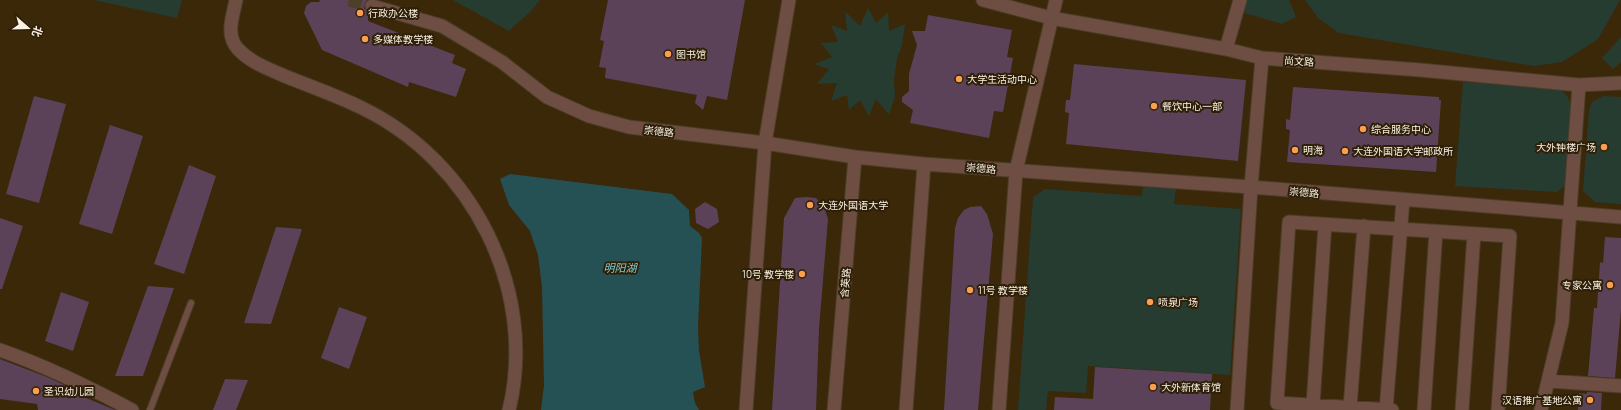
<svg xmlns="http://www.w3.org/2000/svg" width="1621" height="410" font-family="Manrope,'Noto Sans SC',sans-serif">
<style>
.built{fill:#3a2809}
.green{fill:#273c31}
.water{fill:#265154}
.building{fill:#5b4258}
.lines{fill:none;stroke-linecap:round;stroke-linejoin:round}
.street-tunnel{stroke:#4d4029;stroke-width:13;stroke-dasharray:13 6;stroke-linecap:butt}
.lane-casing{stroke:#4b3d27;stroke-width:8}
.street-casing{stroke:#4b3d27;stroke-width:15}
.lane{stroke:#6e4d43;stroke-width:6}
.street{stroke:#6e4d43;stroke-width:13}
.poi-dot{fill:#fb9e50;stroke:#2e2008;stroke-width:1.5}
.labels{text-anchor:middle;stroke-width:4;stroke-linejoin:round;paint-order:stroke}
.poi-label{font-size:10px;fill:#fbf2e4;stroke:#2e2008;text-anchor:start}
.street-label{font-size:10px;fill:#fbf2e4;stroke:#2e2008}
.water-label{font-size:11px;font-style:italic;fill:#7fcdd3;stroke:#2e2008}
</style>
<rect width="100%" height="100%" fill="#2e2008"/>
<path class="built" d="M0,0H1621V410H0Z"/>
<path class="green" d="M94,0H182L177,18Z
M453,0H540L531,11L509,31Z
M1245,0H1289L1296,17L1282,24L1241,12Z
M1305,0H1620L1598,39L1562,62L1534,66L1339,33L1318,18Z
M868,8L876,23L888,12L889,31L905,24L902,46L897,58L894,80L895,96L889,115L876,99L869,116L860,100L849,110L847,95L831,101L837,83L817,84L829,69L814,64L832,57L821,43L838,42L831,25L847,31L845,11L860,26Z
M1621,37V62L1613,69L1602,58Z
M1463,82L1554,87C1565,91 1569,96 1571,107L1566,185L1557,192L1455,186Z
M1603,96L1621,97V204L1595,202L1583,191L1589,110L1592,102Z
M1143,185L1176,187L1174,204L1241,209L1230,375L1088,366L1086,393L1048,391L1046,410H1018L1033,197L1045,189L1142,196Z"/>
<path class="water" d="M510,174L672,194L689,210L690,226L699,233L702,238L698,327L699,351L705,387L693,392L695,403L699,410H541L544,385L542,287L538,255L530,231L509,205L500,179Z"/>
<path class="building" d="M320,0H367L364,8L370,14L368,21L455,55L452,63L466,69L456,97L409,82L408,87L322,50L304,13L306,6L311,2H319Z
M608,0H745L727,100L707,96L703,110L695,103L697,95L605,78L606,68L599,67L604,41L600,40Z
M928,15L1012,30L1007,57L1013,58L1003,112L994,111L989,138L910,123L913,110L902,102V97L909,91V74L917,45L912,31H925Z
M1074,64L1246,80L1238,161L1066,144L1069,113L1065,112L1066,100H1070Z
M1293,87L1439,97V100H1441L1436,172L1287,162L1290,130L1286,129V119L1290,120Z
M34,96L66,104L39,203L6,194Z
M110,125L143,136L112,234L79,224Z
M189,165L216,176L184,274L154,264Z
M806,197L816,198L824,207L828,219L819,329L816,410H772L784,218L795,198Z
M705,202L717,209L719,222L708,229L696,223L695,209Z
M981,206L987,214L993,234L978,410H944L955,228L958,218L964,210L970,207Z
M0,218L23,226L2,289H0Z
M276,227L302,229L271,324L244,323Z
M1605,237L1621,238V310L1615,378L1588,376L1594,308H1597L1600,262L1603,263Z
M148,286L174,288L143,376H115Z
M61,292L89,302L73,351L45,341Z
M339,307L367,317L349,369L321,358Z
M0,359L47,377L73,389L72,392L115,410H38L37,404L0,399Z
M1095,367L1212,374L1210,410H1054L1055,397L1093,399Z
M225,379L248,380L236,410H213Z
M1587,392L1602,393L1601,410H1578L1579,393L1587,394Z"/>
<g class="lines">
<path class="street-tunnel" d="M349,0L372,6"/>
<defs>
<path id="lane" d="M150,410L191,303"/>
<path id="street" d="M236,0C233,16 225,35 238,49C251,63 269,69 287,77C312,87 338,96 362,108C472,161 538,290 509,410
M983,0L1051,18L1226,49L1262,58L1420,70L1579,85L1621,83
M372,6L442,26L502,62L547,97L589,116L629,127L765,143L855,157L924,164L1251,187L1621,217
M1226,49L1240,0
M0,350C46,366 89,387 132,410
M1549,381L1621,386
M1313,405L1325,224
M1350,407L1364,226
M746,410L765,143L789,0
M834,410L855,157
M906,410L924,164
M999,410L1016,171L1056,0
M1237,410L1251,187L1262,58
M1386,410L1403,200
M1392,410L1277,403L1289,222L1510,236L1498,410
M1424,410L1436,231
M1462,410L1474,234
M1541,410L1562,323L1579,85"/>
</defs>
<use href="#lane" class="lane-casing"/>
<use href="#street" class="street-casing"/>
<use href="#lane" class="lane"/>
<use href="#street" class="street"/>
</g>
<g class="poi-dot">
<circle cx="360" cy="13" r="4"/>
<circle cx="365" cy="39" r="4"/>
<circle cx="668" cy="54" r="4"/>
<circle cx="959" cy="79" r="4"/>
<circle cx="1154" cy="106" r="4"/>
<circle cx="1363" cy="129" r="4"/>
<circle cx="1604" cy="147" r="4"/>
<circle cx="1295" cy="150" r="4"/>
<circle cx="1345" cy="151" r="4"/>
<circle cx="810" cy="205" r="4"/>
<circle cx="802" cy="274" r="4"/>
<circle cx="1610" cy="285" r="4"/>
<circle cx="970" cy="290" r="4"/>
<circle cx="1150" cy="302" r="4"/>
<circle cx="1153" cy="387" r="4"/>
<circle cx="36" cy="391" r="4"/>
<circle cx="1590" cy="400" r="4"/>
</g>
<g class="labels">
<g class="poi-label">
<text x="368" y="17">行政办公楼</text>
<text x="373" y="43">多媒体教学楼</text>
<text x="676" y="58">图书馆</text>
<text x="967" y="83">大学生活动中心</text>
<text x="1162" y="110">餐饮中心一部</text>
<text x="1371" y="133">综合服务中心</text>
<text x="1596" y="151" text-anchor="end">大外钟楼广场</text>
<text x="1303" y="154">明海</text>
<text x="1353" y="155">大连外国语大学邮政所</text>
<text x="818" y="209">大连外国语大学</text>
<text x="794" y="278" text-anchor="end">10号 教学楼</text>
<text x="1602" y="289" text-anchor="end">专家公寓</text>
<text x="978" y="294">11号 教学楼</text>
<text x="1158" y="306">喷泉广场</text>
<text x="1161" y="391">大外新体育馆</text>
<text x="44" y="395">圣识幼儿园</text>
<text x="1582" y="404" text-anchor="end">汉语推广基地公寓</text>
</g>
<g class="street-label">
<text transform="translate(1299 61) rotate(4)" y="4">尚文路</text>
<text transform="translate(659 131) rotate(7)" y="4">崇德路</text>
<text transform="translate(981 168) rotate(5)" y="4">崇德路</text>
<text transform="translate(1304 192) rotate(5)" y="4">崇德路</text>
<text transform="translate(845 283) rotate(-85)" y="4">含英路</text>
</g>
<g class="water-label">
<text x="620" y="272">明阳湖</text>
</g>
</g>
<g transform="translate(28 28) rotate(110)" stroke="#2e2008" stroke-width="3" paint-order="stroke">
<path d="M0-3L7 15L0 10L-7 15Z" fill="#fbf2e4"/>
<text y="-6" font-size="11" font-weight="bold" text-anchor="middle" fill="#fbf2e4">北</text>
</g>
</svg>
